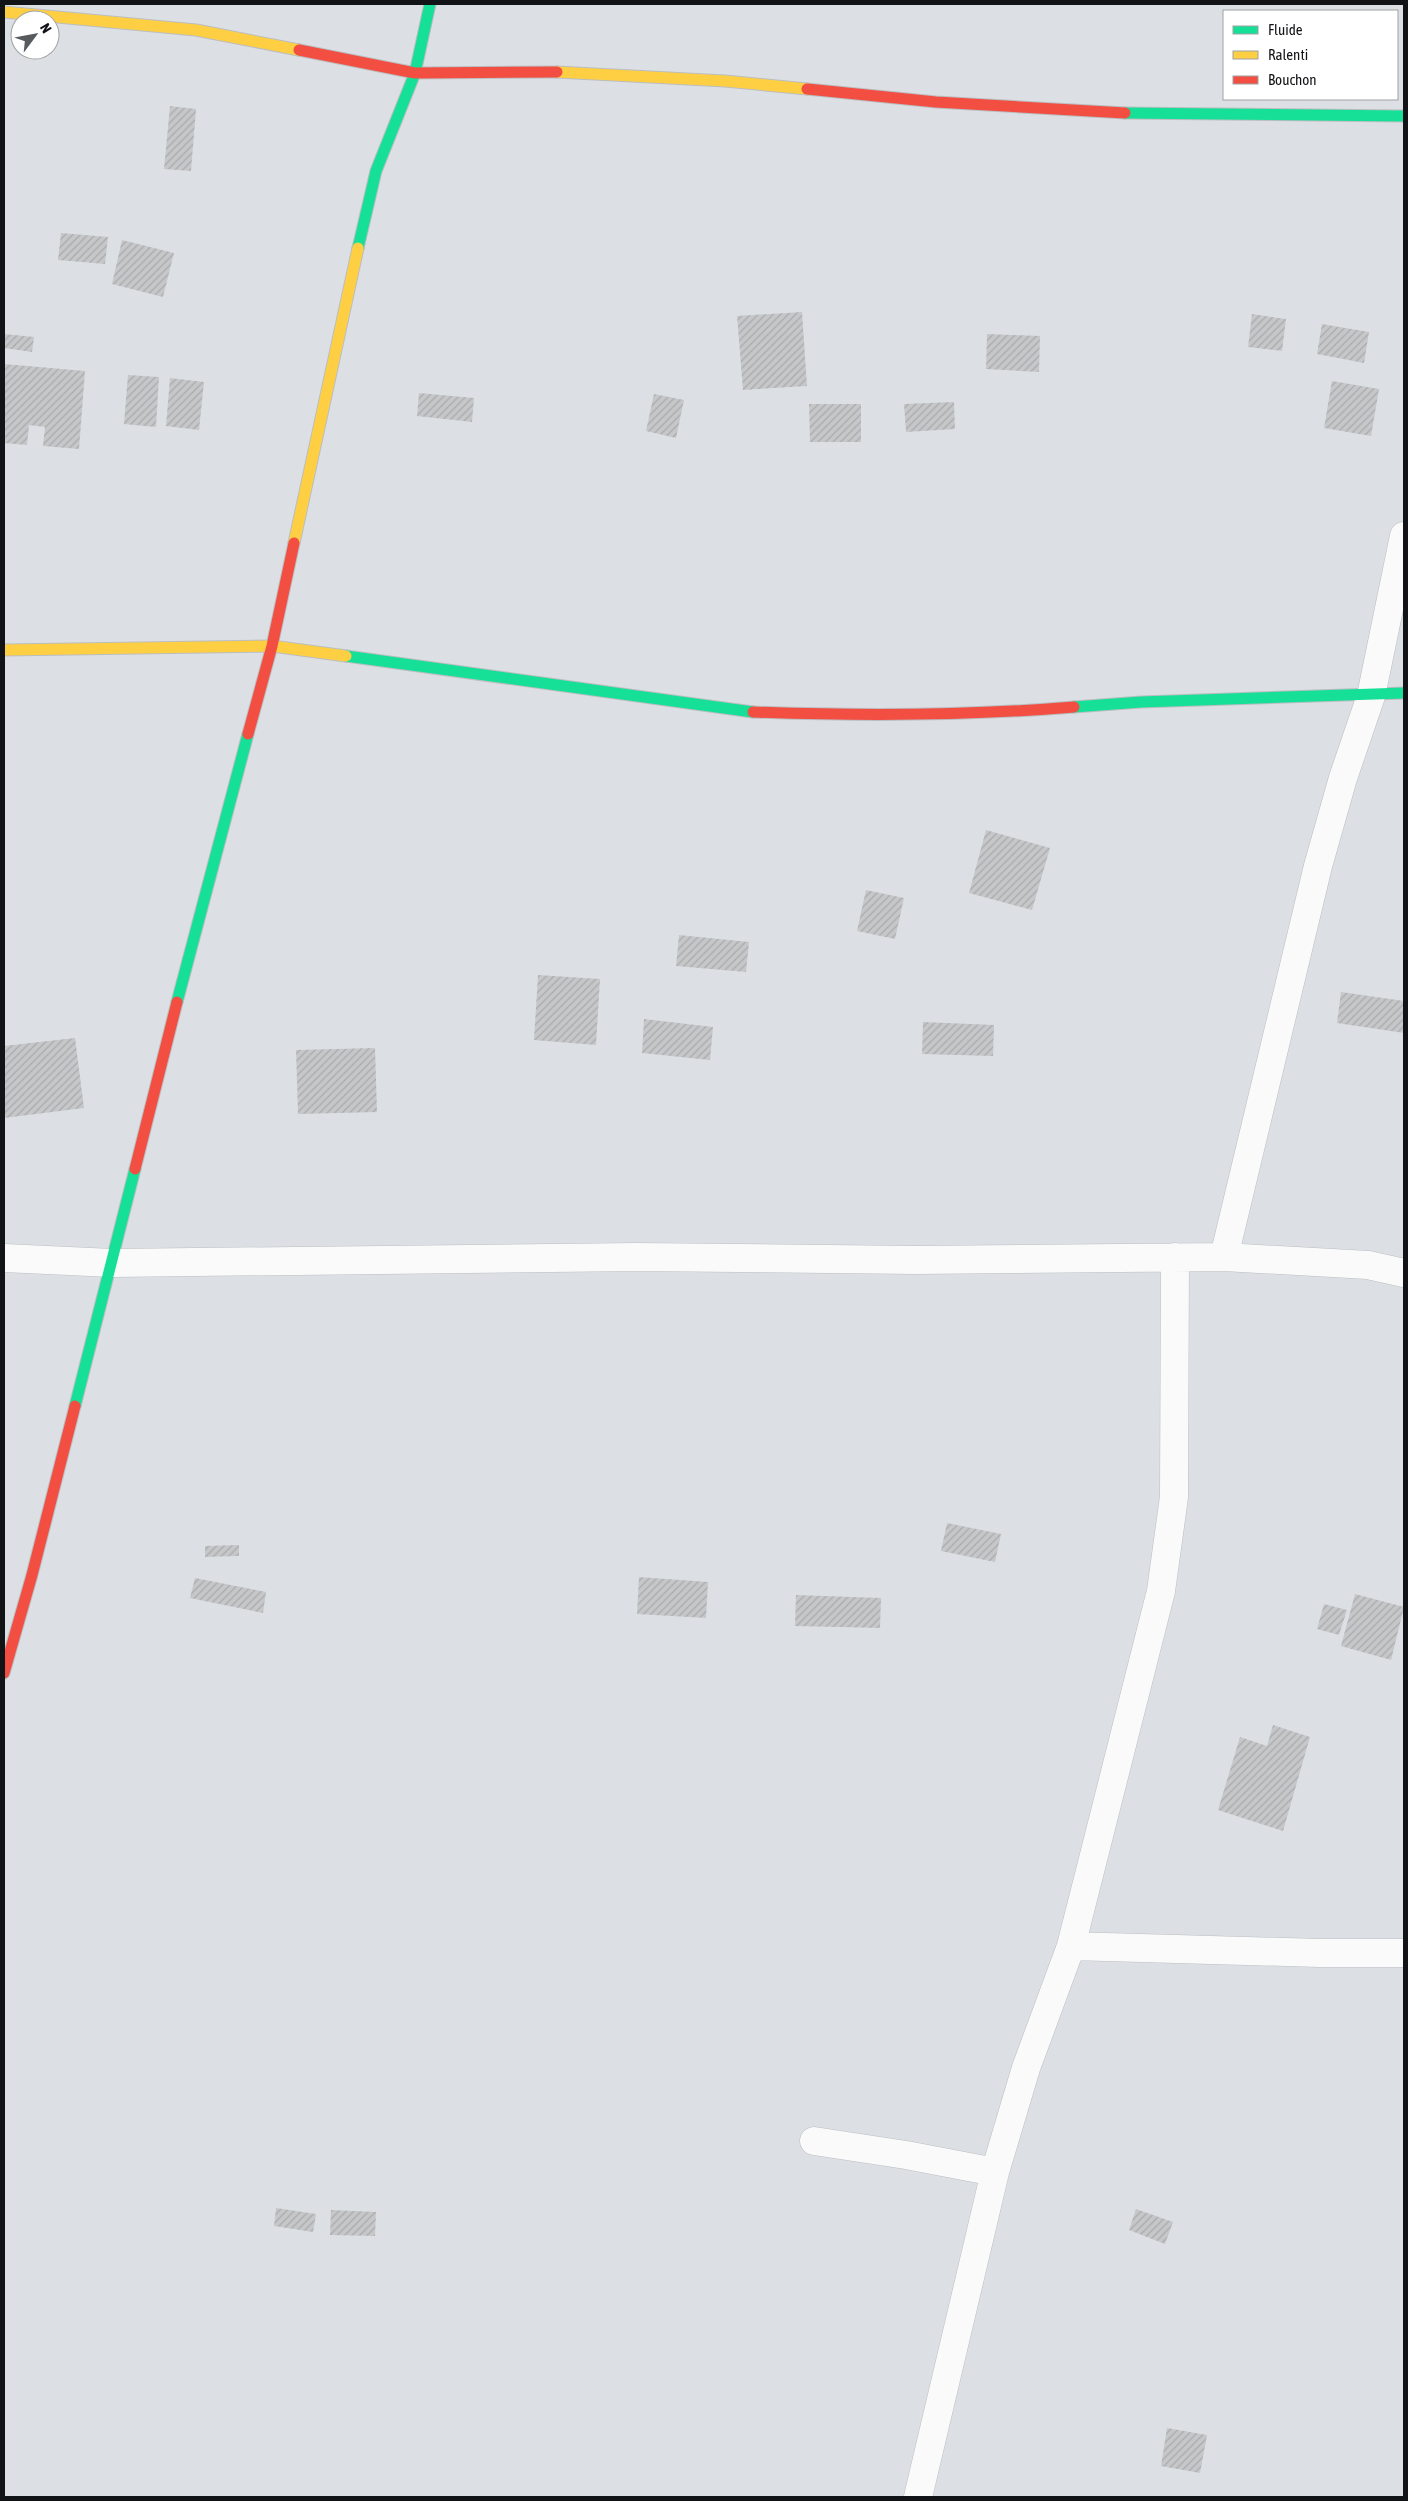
<svg xmlns="http://www.w3.org/2000/svg" width="1408" height="2501" font-family="'Asap Condensed',sans-serif">
<style>
.building{fill:url(#building-hatch)}
.lines{fill:none;stroke-linecap:round;stroke-linejoin:round}
.street-casing{stroke:#bbbec1;stroke-width:29}
.fast-casing{stroke:#bbbec1;stroke-width:13}
.slow-casing{stroke:#bbbec1;stroke-width:13}
.jam-casing{stroke:#bbbec1;stroke-width:13}
.street{stroke:#fafafb;stroke-width:28}
.fast{stroke:#16e098;stroke-width:11}
.slow{stroke:#ffcf43;stroke-width:11}
.jam{stroke:#f24e42;stroke-width:11}
</style>
<defs>
<pattern id="building-hatch" width="6" height="6" patternUnits="userSpaceOnUse" patternTransform="scale(1.25)"><rect width="6" height="6" fill="#c6c7c9"/><path d="M-1 1l2-2M0 6l6-6M5 7l2-2" fill="none" stroke="#a9aaac"/></pattern>
</defs>
<rect width="100%" height="100%" fill="#dce0e4"/>
<path class="building" d="M170,106L196,109L191,171L164,169Z
M61,233L108,237L105,264L58,260Z
M122,240L174,253L163,297L112,284Z
M802,312L807,386L743,390L737,316Z
M1252,314L1286,319L1282,351L1248,347Z
M1322,324L1369,332L1364,363L1317,354Z
M4,334L34,337L32,352L4,348Z
M987,334L1040,336L1039,372L986,369Z
M4,364L85,371L79,449L43,446L45,427L29,425L27,445L4,443Z
M128,375L159,377L156,427L124,424Z
M170,378L204,382L199,430L166,426Z
M1332,381L1379,389L1371,436L1324,428Z
M419,393L474,398L472,422L417,416Z
M654,394L684,400L676,438L646,431Z
M954,402L955,429L906,432L904,404Z
M809,404H861V442H810Z
M986,830L1050,848L1032,910L969,893Z
M866,890L904,898L895,939L857,931Z
M679,935L749,942L746,972L676,966Z
M538,975L600,979L596,1045L534,1040Z
M1341,992L1404,1001V1033L1337,1023Z
M644,1019L713,1027L710,1060L642,1053Z
M923,1022L994,1025L993,1056L922,1054Z
M75,1038L84,1108L4,1118V1046Z
M375,1048L377,1112L298,1114L296,1050Z
M947,1523L1001,1534L995,1562L941,1551Z
M239,1545V1556L205,1557V1546Z
M639,1577L708,1582L706,1618L637,1614Z
M195,1578L266,1592L263,1613L190,1598Z
M1355,1594L1404,1607L1391,1660L1341,1646Z
M796,1595L881,1598L880,1628L795,1626Z
M1324,1604L1347,1610L1339,1635L1317,1629Z
M1273,1725L1310,1737L1283,1831L1218,1810L1240,1737L1267,1746Z
M276,2208L316,2214L313,2232L274,2226Z
M1136,2209L1173,2222L1165,2244L1129,2230Z
M331,2210L376,2212L375,2236L330,2235Z
M1167,2428L1207,2435L1200,2473L1161,2466Z"/>
<g class="lines">
<defs>
<path id="street" d="M1224,1257L1318,866L1343,778L1371,696L1404,536
M4,1258L112,1263L637,1257L916,1260L1224,1257L1368,1265L1404,1273
M1071,1946L1320,1953H1404
M814,2141L906,2155L995,2172
M918,2497L995,2172L1026,2068L1071,1946L1161,1591L1174,1497L1175,1257"/>
<path id="fast" d="M1125,113L1404,116
M358,248L376,171L415,73L430,4
M346,656L753,712
M1074,707L1141,702L1404,693
M177,1002L248,734
M75,1406L135,1169"/>
<path id="slow" d="M4,12L196,30L299,50
M557,72L725,81L807,89
M294,543L358,248
M4,650L272,646L346,656"/>
<path id="jam" d="M299,50L415,73L557,72
M807,89L936,102L1125,113
M753,712C860,716 966,716 1074,707
M248,734L272,646L294,543
M135,1169L177,1002
M4,1673L32,1575L75,1406"/>
</defs>
<use href="#street" class="street-casing"/>
<use href="#fast" class="fast-casing"/>
<use href="#slow" class="slow-casing"/>
<use href="#jam" class="jam-casing"/>
<use href="#street" class="street"/>
<use href="#fast" class="fast"/>
<use href="#slow" class="slow"/>
<use href="#jam" class="jam"/>
</g>
<rect width="1408" height="2501" fill="none" stroke="#111316" stroke-width="10"/>
<rect x="1223" y="10" width="175" height="90" fill="#ffffff" stroke="#a0a1a2"/>
<rect x="1233" y="26" width="25" height="8" fill="#16e098" stroke="#a0a1a2"/>
<text x="1268" y="35" font-size="15" fill="#111316">Fluide</text>
<rect x="1233" y="51" width="25" height="8" fill="#ffcf43" stroke="#a0a1a2"/>
<text x="1268" y="60" font-size="15" fill="#111316">Ralenti</text>
<rect x="1233" y="76" width="25" height="8" fill="#f24e42" stroke="#a0a1a2"/>
<text x="1268" y="85" font-size="15" fill="#111316">Bouchon</text>
<g transform="translate(35 35) rotate(58)"><circle r="24" fill="#ffffff" stroke="#a0a1a2"/>
<path d="M0-4L9 19L0 12L-9 19Z" fill="#585b5e"/>
<text y="-8" font-size="14" font-weight="bold" text-anchor="middle" fill="#111316">N</text>
</g>
</svg>
